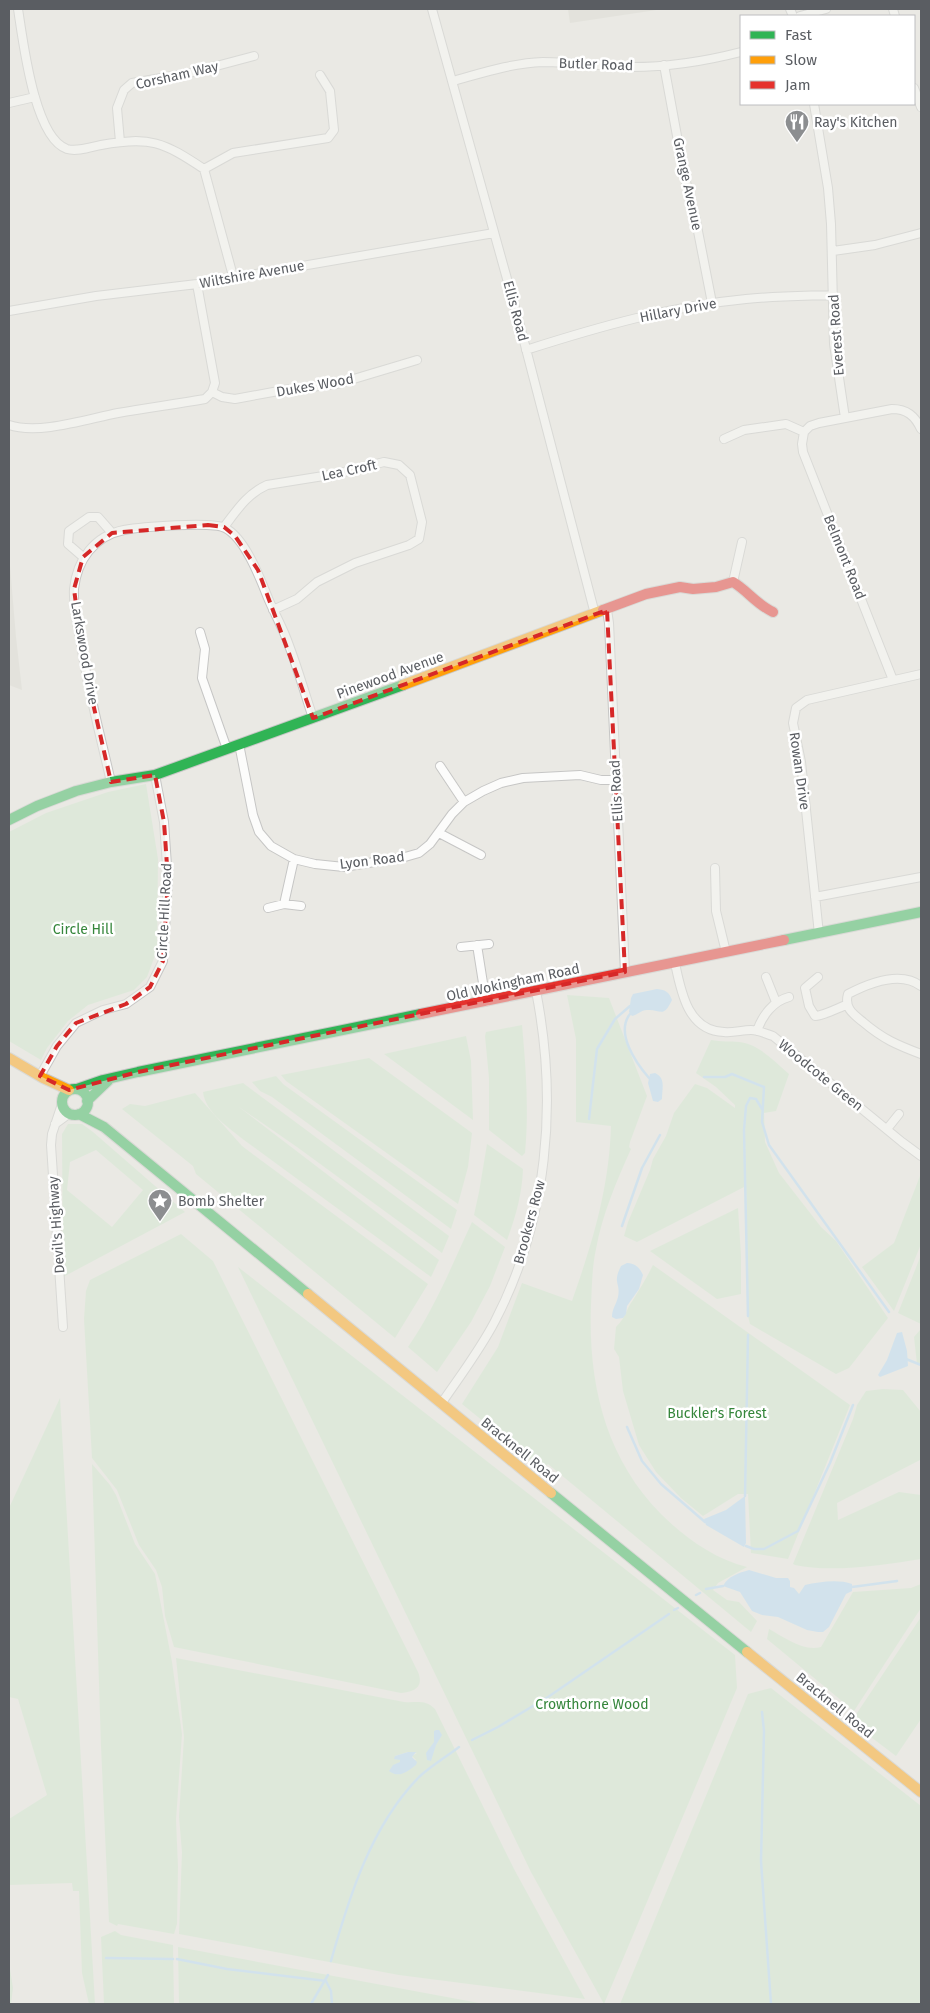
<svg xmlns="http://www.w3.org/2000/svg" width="930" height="2013" font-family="'Fira Sans',sans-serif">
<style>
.education{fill:#dcdad3}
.green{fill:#d1e7cf;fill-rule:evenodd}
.water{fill:#b6daf7}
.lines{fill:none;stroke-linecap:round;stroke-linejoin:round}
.stream{stroke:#b6daf7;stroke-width:2.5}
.street-casing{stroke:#c6c6c5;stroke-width:10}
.fast-casing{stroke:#c7c7c6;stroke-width:12}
.slow-casing{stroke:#c7c7c6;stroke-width:12}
.jam-casing{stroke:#c7c7c6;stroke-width:12}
.street{stroke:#fcfcfb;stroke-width:8}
.fast{stroke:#30b455;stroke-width:10}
.slow{stroke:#ff9f0a;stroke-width:10}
.jam{stroke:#e5322d;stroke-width:10}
.marked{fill:none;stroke:#d62828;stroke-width:4;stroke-dasharray:10 6;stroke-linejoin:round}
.labels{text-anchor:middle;stroke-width:5;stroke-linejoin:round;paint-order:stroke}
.street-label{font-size:14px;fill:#5a5d62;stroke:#fff}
.poi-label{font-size:14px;fill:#5a5d62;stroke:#fff;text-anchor:start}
.park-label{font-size:14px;fill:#35863b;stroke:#fff}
</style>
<rect width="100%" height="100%" fill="#eae9e4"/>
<path class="education" d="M568,9H663L570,23Z
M9,554L16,637L22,690L9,685Z"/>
<path class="green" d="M146,784L158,859L157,950L147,977L134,990L88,1005L68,1021L47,1048L41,1060L9,1041V832L46,813L108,792Z
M567,995L609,998L647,1096L630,1142L629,1147L631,1149C617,1180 602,1215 596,1249C592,1267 592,1286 591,1305C588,1383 605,1457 661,1514C684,1537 714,1559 747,1567L718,1583L713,1590L727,1600L739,1602L757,1621L751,1632L548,1464L542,1469L462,1404L498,1347L522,1283L572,1301C593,1241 609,1189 611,1126L576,1122V1039Z
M522,1025C526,1068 529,1110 525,1153L522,1156L489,1130V1078L485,1036L486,1032Z
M466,1036L471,1061L473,1120L384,1054Z
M711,1040C721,1042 730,1041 739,1042C759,1044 775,1062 789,1074L776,1111L764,1113L765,1142L779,1173L821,1227L836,1241L888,1318L849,1368L836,1374L750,1324L748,1316L746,1186L637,1242L624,1236L628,1222L650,1170L653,1159L666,1136L674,1113L695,1084L707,1088L735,1108V1105L716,1087L696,1073Z
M369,1058L472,1133L468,1167L458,1204L286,1081L281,1075Z
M276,1076L283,1084L457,1210L451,1229L272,1097L260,1091L252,1082Z
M243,1083L449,1236L442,1253L297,1147L239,1107L439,1260L431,1277L244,1140C229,1128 205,1112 203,1092Z
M195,1093L242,1146L428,1284L395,1338L196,1174L193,1166L122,1109L130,1104L145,1106Z
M68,1124H82L93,1132L185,1212L63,1277L62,1134ZM96,1150L143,1190L112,1227L67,1190L70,1162Z
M487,1144L523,1169C522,1194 516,1216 507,1240L474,1215L479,1192Z
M920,1176L921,1177V1244L894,1311L862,1267L894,1243Z
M738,1208L741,1256V1294L717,1299L650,1251Z
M472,1222L505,1247L490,1286L471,1322L437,1372L408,1347C435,1308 452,1265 472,1222Z
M181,1234L213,1261L418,1672C424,1687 415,1692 401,1693L174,1647L165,1616L162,1587L156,1570L139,1545L117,1490L92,1458L84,1319L86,1291L90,1280Z
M921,1255V1324L898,1313Z
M653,1265L850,1405L788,1559L751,1553L748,1494H738L703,1516L681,1498L656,1472L639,1445L623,1391L619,1357L614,1349L616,1327C627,1316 625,1311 633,1300C641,1287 646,1279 653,1265Z
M238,1267L735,1655L737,1688L604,2004L531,1872Z
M920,1330L921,1331V1366L917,1364L914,1337Z
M883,1389L903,1390L921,1412L920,1460L837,1503L838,1520L899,1492L921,1495V1559C885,1565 830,1573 795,1565L793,1564L853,1419L857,1405L866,1391Z
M60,1398L95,2004H89L82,1973L79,1891H73L72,1883L9,1885V1819L47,1795L18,1699L9,1697V1508Z
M92,1464L110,1485L116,1495L135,1544L155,1574L172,1662L182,1734L176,1820L178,1867L177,1924L174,1934L118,1924L117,1926L109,1922L101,1746Z
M921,1584V1608L854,1711L767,1639L769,1629C784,1637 803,1652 821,1647L853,1592L911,1588Z
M921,1617V1719L896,1756L851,1722Z
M176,1658L404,1702C417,1703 425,1699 435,1709L514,1869L585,1999L399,1975L179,1934L182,1852L179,1817L184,1737ZM408,1752L417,1753L412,1756L416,1760L400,1762V1760L395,1756Z
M771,1688L921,1806V2004H620L748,1694Z
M115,1931L121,1935L173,1945L174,2004H104L101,1937Z
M178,1947L479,2003V2004H179Z
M9,1963L13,1988L11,2004H9Z"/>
<path class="water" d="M657,989C666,990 669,992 672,1000C663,1019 661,1009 647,1010C641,1010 637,1015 632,1016L629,1012L631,998L633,994Z
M655,1073C666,1078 662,1088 662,1099L658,1102L653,1101L648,1083L650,1074Z
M627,1263C635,1263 640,1268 643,1275L639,1289L627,1306L626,1314L623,1318L616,1319L612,1317C612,1309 616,1305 618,1297C621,1282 612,1284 621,1266Z
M902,1332L907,1351L908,1366L880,1377L878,1375L887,1360L897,1333Z
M745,1496L746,1543L744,1547L706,1525L704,1519L726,1510Z
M749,1570L776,1578H788L790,1581V1587L794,1588L799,1594L805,1585C819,1582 838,1579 852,1584V1591L846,1594L829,1627L823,1632H818L807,1630L778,1617L762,1615L752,1611L740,1592L723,1586C728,1576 739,1573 749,1570Z
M436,1730H439L442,1735L436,1745L431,1761L427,1760L426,1753L434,1742V1731Z
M408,1752H416L412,1757L417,1762L416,1765C408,1771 399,1779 389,1771L393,1765L400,1762V1760L394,1759L395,1756Z"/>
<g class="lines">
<path class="stream" d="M630,1014C615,1033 636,1063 649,1078
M704,1077H725L732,1074L764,1087L762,1122L769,1145L889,1312
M589,1119L597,1049L615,1019L630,1006
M622,1226L642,1168L660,1135
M748,1316L744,1130L746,1106L750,1098L756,1099L762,1109
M906,1359L921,1365
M627,1427L642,1461L661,1484L705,1522
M745,1496L748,1335
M746,1546L754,1549H764L798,1531L830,1463L853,1405
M852,1587L897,1581
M706,1589L723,1586
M696,1595L700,1593
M674,1610L678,1608
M762,1712L764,1731L761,1861L771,2004
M472,1740L498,1727L548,1697L669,1614
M106,1958L173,1959
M177,1959L227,1969L326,1981L331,1991L332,2004
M331,1961C349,1897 371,1826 419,1777C431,1766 446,1757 459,1747
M311,2004L328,1975"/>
<defs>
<path id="street" d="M18,9C23,40 34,138 67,149C77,152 91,147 101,145C151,136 163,142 204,169L233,276
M432,9L519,322L595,614
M790,9L793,16
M893,9L895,16
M800,16L826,9
M664,65L684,174L696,221L712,303
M453,81C482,73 512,63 543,62C572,62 602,66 631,67C667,67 706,61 741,52
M914,88L921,107
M9,103L35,97
M814,104L828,188L831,224L834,344L845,418
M120,142L117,108L124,90L132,83L190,73L254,56
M204,169L233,153L328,138L334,130L330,91L320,75
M833,251L875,245L921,233
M9,311L96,296L197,284L494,233
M526,350C598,327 671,306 746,299C775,296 804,296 834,295
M212,392L222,397L235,399L284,390L337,384L417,360
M9,425C39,435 87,419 118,413C147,408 176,404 205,399L212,392L215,383L197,284
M804,432L802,444L803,452L893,680
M804,432L810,426L819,423L892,409C907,409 915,416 921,429
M724,439L744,430L786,424L804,432
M224,527C237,510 247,494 267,485L336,474L384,462L399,465L410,475L422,522L419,539L409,545L355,563L317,582L297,599L273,610
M83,557L68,544L69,531L89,517H98L112,533
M733,582L742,542
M607,610L609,623L625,972
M200,632L205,649L202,678L227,749
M239,744L253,815L259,832L271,846L294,859L315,864L344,867L405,857L419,853L430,844L452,814L464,802L483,791L501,783L523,778L580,775L601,780H615
M440,766L464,802
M111,782C100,734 87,686 80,638C77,622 73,605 74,589C77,560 94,536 124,530C140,527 212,521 225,528C245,538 260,578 268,598C273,610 280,623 285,635C296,662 304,691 313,718
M439,833L481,855
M715,868L716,911L726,952
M815,897L921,877
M284,904L294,859
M268,908L284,904L301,906
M819,934L801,762L793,723L796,708L807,700L921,674
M477,945L486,1002
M461,947L489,944
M675,963C681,992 688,1031 724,1032C733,1033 742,1030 751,1030C759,1030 766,1034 773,1036L902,1142L921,1156
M766,977L776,1002
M818,977L805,988L809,1006L815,1016C823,1016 838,1008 846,1005
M921,986C900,970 869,983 848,994C844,1008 853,1014 863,1022C883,1039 897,1045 921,1054
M757,1031C762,1016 773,1001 789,997
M40,1076L57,1046L76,1023L103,1010L126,1004L150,987L163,961L168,880L164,822L155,775
M62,1104L52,1134L51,1145L63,1327
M55,1124L70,1113
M887,1129L899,1114
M441,1404C460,1376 480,1350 495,1321C548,1219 558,1103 536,991"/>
<path id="fast" d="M9,820L37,806L76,791L111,782L155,775L403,685
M784,940L921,912
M77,1089L103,1080L138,1072L421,1014
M62 1102a13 13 0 1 1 26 0a13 13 0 1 1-26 0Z
M87,1101L108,1081
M79,1114L104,1127L308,1294
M551,1493L747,1652"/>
<path id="slow" d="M403,685L603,610
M9,1058L43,1078L69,1090
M308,1294L551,1493
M747,1652L921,1792"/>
<path id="jam" d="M603,610L646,594L680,587L693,589L716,587L733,582C748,591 756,604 773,612
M421,1014L784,940"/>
</defs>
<use href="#street" class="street-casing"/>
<use href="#fast" class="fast-casing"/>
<use href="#slow" class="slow-casing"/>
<use href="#jam" class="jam-casing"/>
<use href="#street" class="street"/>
<use href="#fast" class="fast"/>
<use href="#slow" class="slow"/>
<use href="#jam" class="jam"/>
</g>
<path d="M0 0H930V2013H0ZM208,525L224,527L235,536L258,570L313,718L607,610L625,972L138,1072L69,1090L40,1076L57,1046L76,1023L126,1004L150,987L163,961L168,880L164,822L155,775L111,782L84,664L74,589L83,557L112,533Z" fill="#eae9e4" fill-opacity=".55" fill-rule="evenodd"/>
<path class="marked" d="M208,525L224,527L235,536L258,570L313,718L607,610L625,972L138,1072L69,1090L40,1076L57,1046L76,1023L126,1004L150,987L163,961L168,880L164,822L155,775L111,782L84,664L74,589L83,557L112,533Z"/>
<defs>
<symbol id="restaurant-pin" viewBox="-11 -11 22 30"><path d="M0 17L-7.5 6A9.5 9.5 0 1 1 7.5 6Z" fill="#8c8e90" stroke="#fff"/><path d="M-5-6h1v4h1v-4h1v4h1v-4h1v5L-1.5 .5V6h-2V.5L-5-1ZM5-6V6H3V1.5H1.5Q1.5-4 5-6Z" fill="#fff"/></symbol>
<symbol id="sight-pin" viewBox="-11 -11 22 30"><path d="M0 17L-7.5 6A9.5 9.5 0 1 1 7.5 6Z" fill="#8c8e90" stroke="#fff"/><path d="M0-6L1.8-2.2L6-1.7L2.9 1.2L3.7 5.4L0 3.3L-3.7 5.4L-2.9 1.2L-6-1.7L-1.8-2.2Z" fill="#fff"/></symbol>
</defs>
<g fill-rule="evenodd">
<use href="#restaurant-pin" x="783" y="108" width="28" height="38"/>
<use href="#sight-pin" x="146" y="1187" width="28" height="38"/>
</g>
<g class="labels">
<g class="street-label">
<text transform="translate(596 64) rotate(2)" y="5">Butler Road</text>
<text transform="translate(177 75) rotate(-13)" y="5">Corsham Way</text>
<text transform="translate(688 184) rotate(78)" y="5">Grange Avenue</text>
<text transform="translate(252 274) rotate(-10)" y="5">Wiltshire Avenue</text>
<text transform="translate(678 310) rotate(-11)" y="5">Hillary Drive</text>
<text transform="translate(516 311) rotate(75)" y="5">Ellis Road</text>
<text transform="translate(836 335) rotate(-94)" y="5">Everest Road</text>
<text transform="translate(315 385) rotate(-10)" y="5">Dukes Wood</text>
<text transform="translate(349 470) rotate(-12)" y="5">Lea Croft</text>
<text transform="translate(845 557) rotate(68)" y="5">Belmont Road</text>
<text transform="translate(85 653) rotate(80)" y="5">Larkswood Drive</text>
<text transform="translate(390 675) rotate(-20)" y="5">Pinewood Avenue</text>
<text transform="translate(800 771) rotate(82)" y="5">Rowan Drive</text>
<text transform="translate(616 791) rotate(-93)" y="5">Ellis Road</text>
<text transform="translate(372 860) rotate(-7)" y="5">Lyon Road</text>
<text transform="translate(164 911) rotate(-87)" y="5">Circle Hill Road</text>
<text transform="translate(513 982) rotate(-12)" y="5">Old Wokingham Road</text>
<text transform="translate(821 1075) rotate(39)" y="5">Woodcote Green</text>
<text transform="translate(529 1222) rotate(-75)" y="5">Brookers Row</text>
<text transform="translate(56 1225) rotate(-94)" y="5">Devil's Highway</text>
<text transform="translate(520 1450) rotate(39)" y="5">Bracknell Road</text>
<text transform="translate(835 1705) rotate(39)" y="5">Bracknell Road</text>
</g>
<g class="poi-label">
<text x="814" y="127">Ray's Kitchen</text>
<text x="178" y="1206">Bomb Shelter</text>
</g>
<g class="park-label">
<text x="83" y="934">Circle Hill</text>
<text x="717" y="1418">Buckler's Forest</text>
<text x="592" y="1709">Crowthorne Wood</text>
</g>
</g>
<rect width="930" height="2013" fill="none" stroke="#5a5d62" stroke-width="20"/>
<rect x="740" y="15" width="175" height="90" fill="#ffffff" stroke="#bdbec0"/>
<rect x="750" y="31" width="25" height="8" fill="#30b455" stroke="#bdbec0"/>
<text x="785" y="40" font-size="15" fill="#5a5d62">Fast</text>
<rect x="750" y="56" width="25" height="8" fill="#ff9f0a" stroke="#bdbec0"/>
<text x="785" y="65" font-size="15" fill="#5a5d62">Slow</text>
<rect x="750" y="81" width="25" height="8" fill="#e5322d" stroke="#bdbec0"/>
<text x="785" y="90" font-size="15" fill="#5a5d62">Jam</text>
</svg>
